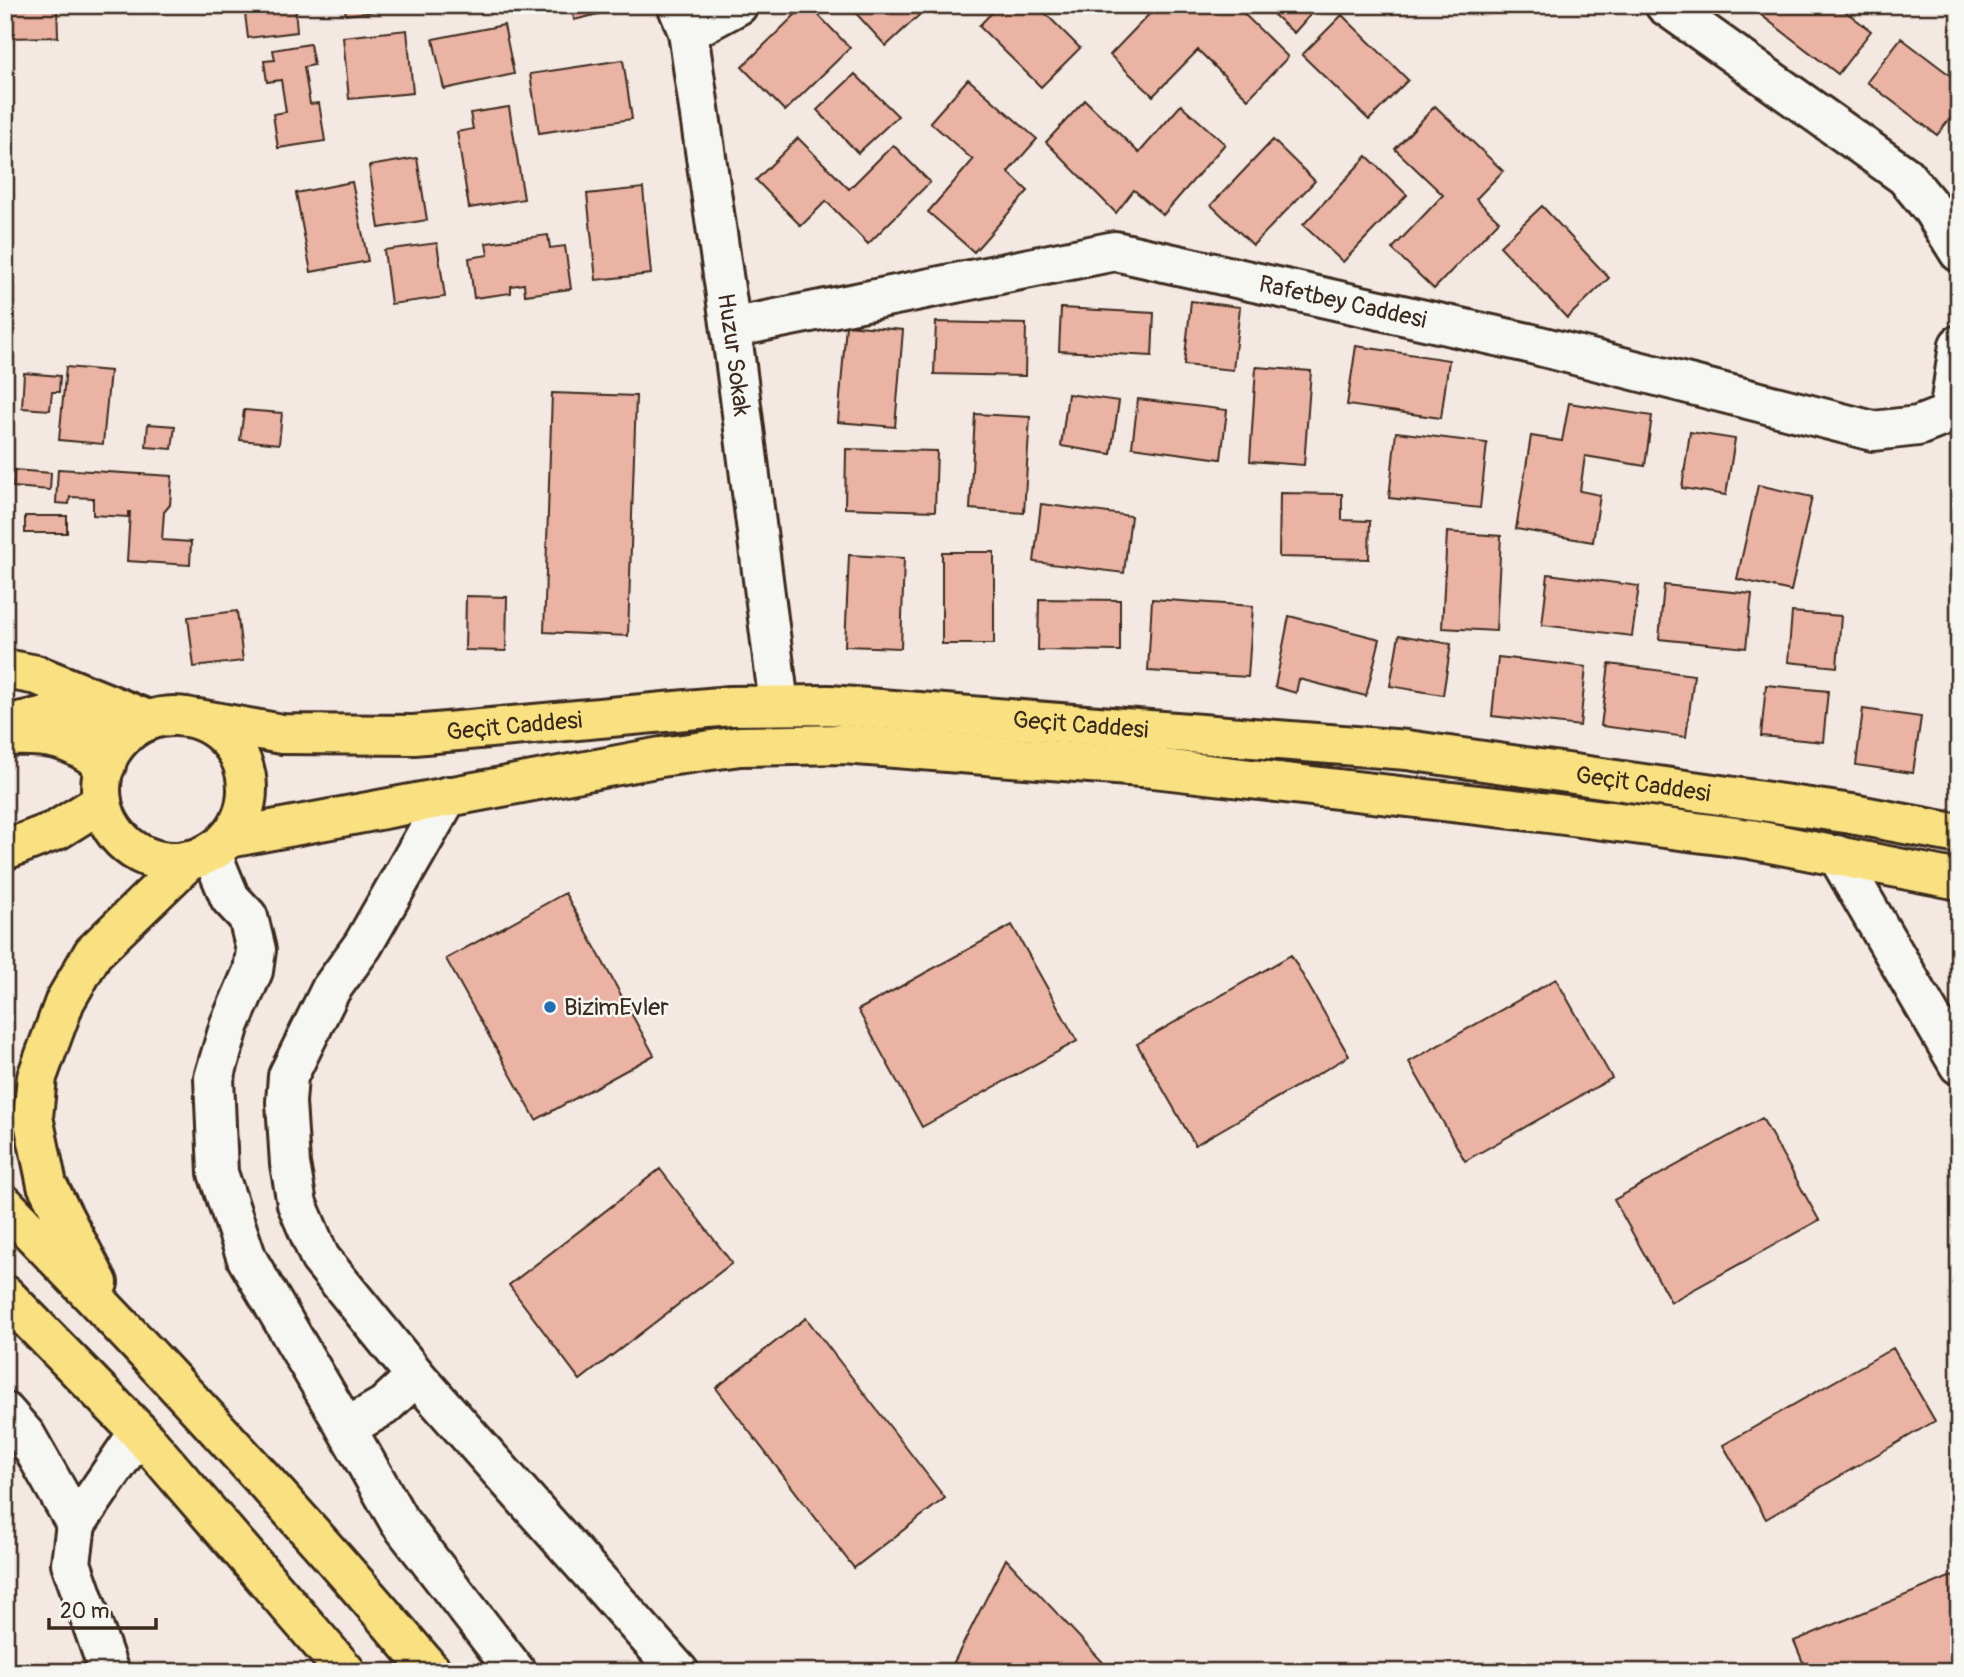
<svg xmlns="http://www.w3.org/2000/svg" width="1964" height="1677" font-family="Pangolin,sans-serif">
<style>
.building{fill:#ebb3a4;stroke:#3b2a1e;stroke-width:2}
.lines{fill:none;stroke-linecap:round;stroke-linejoin:round}
.minor-casing{stroke:#3b2a1e;stroke-width:44}
.major-casing{stroke:#3b2a1e;stroke-width:44}
.highway-casing{stroke:#3b2a1e;stroke-width:44}
.minor{stroke:#f6f6f2;stroke-width:38}
.major{stroke:#f9e181;stroke-width:38}
.highway{stroke:#f9e181;stroke-width:38}
.poi-dot{fill:#1f6fb2;stroke:#f6f6f2;stroke-width:2.5}
.labels{text-anchor:middle;stroke-width:5;stroke-linejoin:round;paint-order:stroke}
.street-label{font-size:24px;fill:#3b2a1e;stroke:#f6f6f2}
.poi-label{font-size:24px;fill:#3b2a1e;stroke:#f6f6f2;text-anchor:start}
</style>
<rect width="100%" height="100%" fill="#f4e9e2"/>
<filter id="ink" filterUnits="userSpaceOnUse"><feTurbulence type="fractalNoise" baseFrequency=".0143" numOctaves="2"/><feDisplacementMap in="SourceGraphic" scale="14" xChannelSelector="R" yChannelSelector="G"/><feConvolveMatrix kernelMatrix="1 2 1 2 8 2 1 2 1" color-interpolation-filters="sRGB"/></filter>
<g filter="url(#ink)">
<path class="building" d="M5,5H57L58,37L5,38Z
M244,5H295L297,32L248,38Z
M344,5H399V8L346,15Z
M572,5H622L623,8L574,20Z
M805,5H809L850,48L785,111L742,67Z
M853,5H930L886,46L851,8Z
M999,5H1037L1080,48L1041,87L979,26Z
M1158,5H1235L1288,57L1248,99L1198,50L1153,96L1110,55Z
M1263,5H1319L1294,33Z
M1769,5H1837L1871,31L1838,74L1761,15Z
M1342,15L1408,80L1369,120L1302,55Z
M504,25L514,74L444,89L433,39Z
M407,30L413,93L349,99L343,37Z
M1901,38L1959,82V107L1937,135L1867,82Z
M310,44L314,65L304,67L310,104L319,103L325,141L278,148L273,114L286,112L281,80L267,82L264,61L275,60L273,50Z
M623,60L632,119L539,133L530,74Z
M855,74L898,116L858,153L817,110Z
M968,79L1037,139L1008,172L1028,191L974,252L928,212L973,160L930,122Z
M1085,100L1139,153L1181,105L1225,144L1163,215L1134,190L1116,213L1046,142Z
M1435,106L1503,171L1476,199L1499,221L1434,289L1392,249L1443,195L1395,149Z
M509,107L524,199L469,208L457,132L473,129L470,113Z
M798,138L849,189L893,145L930,182L868,244L826,201L801,226L756,180Z
M1273,140L1315,181L1253,245L1211,205Z
M1367,156L1407,195L1343,262L1303,225Z
M417,158L427,220L379,228L369,166Z
M352,182L368,261L311,272L296,193Z
M643,188L651,274L596,280L587,194Z
M1542,206L1609,278L1567,318L1500,246Z
M548,235L550,248L565,246L571,289L525,295L524,284L511,286V293L474,298L469,258L488,255L486,243Z
M437,243L445,297L391,304L384,250Z
M1191,301L1240,307L1233,370L1184,365Z
M1061,308L1154,313L1152,356L1059,351Z
M936,322L1026,324L1025,376L934,374Z
M846,325L903,330L895,427L838,422Z
M1356,346L1449,360L1441,418L1347,405Z
M66,367L110,371L103,444L59,440Z
M1256,367L1311,371L1304,465L1250,461Z
M24,373L60,376L59,392H52L50,410L22,408Z
M552,393L636,396L628,636L544,632Z
M1068,394L1119,401L1111,454L1061,446Z
M1138,399L1227,410L1221,459L1132,447Z
M1569,403L1652,416L1645,466L1585,456L1580,491L1600,495L1593,542L1516,529L1531,436L1562,441Z
M244,410L282,413L279,444L240,440Z
M975,414L1030,417L1024,513L970,509Z
M148,424L175,426L172,449L146,447Z
M1396,432L1487,443L1480,508L1389,498Z
M1690,432L1735,439L1726,495L1682,488Z
M846,449L937,451L935,511L845,508Z
M58,469L172,476L170,505L164,512L162,540L191,542L190,565L127,561L130,512H128V517L93,515V498L70,497L69,504L56,503Z
M14,470L51,473L50,490L13,487Z
M1758,485L1812,497L1791,591L1737,579Z
M1280,493L1342,494V520L1370,521L1369,559L1279,557Z
M1041,504L1131,516L1124,573L1034,562Z
M25,516H67V533H25Z
M1447,532L1501,536L1496,631L1442,628Z
M942,552H994V644H942Z
M849,555L904,558L901,648L845,646Z
M1548,574L1639,586L1632,636L1542,625Z
M1664,585L1752,594L1746,648L1659,639Z
M466,596L507,597L506,651L465,650Z
M1039,599L1120,600V651L1038,650Z
M1152,599L1253,606L1248,677L1148,671Z
M237,611L243,661L194,667L188,617Z
M1792,612L1841,616L1837,667L1788,662Z
M1289,616L1380,639L1366,696L1299,679L1296,693L1275,687Z
M1399,635L1451,644L1443,695L1390,686Z
M1498,657L1586,667L1580,726L1492,716Z
M1609,664L1694,675L1686,737L1601,726Z
M1766,685L1828,691L1823,742L1761,736Z
M1863,709L1921,717L1913,773L1856,765Z
M565,893L654,1055L536,1120L446,959Z
M1012,925L1077,1041L922,1127L858,1010Z
M1291,955L1349,1056L1195,1145L1137,1044Z
M1556,979L1612,1078L1465,1161L1409,1062Z
M1762,1118L1819,1220L1671,1302L1614,1200Z
M660,1169L732,1263L580,1380L509,1285Z
M806,1318L945,1498L854,1568L716,1388Z
M1893,1348L1935,1421L1766,1519L1723,1445Z
M1006,1559L1112,1672H949Z
M1959,1573V1670L1807,1672L1794,1641Z"/>
<g class="lines">
<defs>
<g id="minor">
<path id="s1" d="M677,5L688,32L735,358L779,705"/>
<path d="M1665,5L1905,176L1932,209L1959,252"/>
<path d="M688,32L738,5"/>
<path id="s2" d="M731,328L1115,251L1528,343L1873,431L1918,426L1949,414L1959,345"/>
<path d="M448,796L363,945L331,989L288,1076L286,1102L290,1164L297,1204L320,1258L416,1376L384,1406L346,1428L399,1521L516,1672"/>
<path d="M211,852L230,898L248,917L256,950L253,971L230,1024L214,1078L218,1173L247,1259L346,1428"/>
<path d="M1837,855L1959,1065"/>
<path d="M416,1376L679,1672"/>
<path d="M5,1412L26,1436L76,1524"/>
<path d="M109,1672L71,1563L76,1524L139,1432"/>
</g>
<g id="major">
<circle cx="174" cy="789" r="73"/>
<path id="s3" d="M198,719L282,734L414,735L730,706L829,705L1407,750L1852,814L1959,834"/>
<path d="M5,725L73,710L121,725"/>
<path d="M5,736C51,734 69,738 106,765"/>
<path d="M229,838L661,757L740,746L844,744L1154,768L1549,813L1750,839L1959,880"/>
</g>
<path id="highway" d="M5,669L37,675L148,720
M5,850L57,830L102,802
M5,1205C152,1356 295,1510 432,1672
M98,1283L47,1185L33,1117L37,1077L65,1001L93,953L189,860
M5,1295L139,1432L346,1672"/>
</defs>
<use href="#minor" class="minor-casing"/>
<use href="#major" class="major-casing"/>
<use href="#highway" class="highway-casing"/>
<use href="#minor" class="minor"/>
<use href="#major" class="major"/>
<use href="#highway" class="highway"/>
</g>
</g>
<circle class="poi-dot" cx="550" cy="1007" r="7"/>
<g class="labels">
<g class="street-label">
<text dy="8" stroke="none"><textPath href="#s2" startOffset="625">Rafetbey Caddesi</textPath></text>
<text dy="8" stroke="none"><textPath href="#s1" startOffset="355">Huzur Sokak</textPath></text>
<text dy="8" stroke="none"><textPath href="#s3" startOffset="886">Geçit Caddesi</textPath></text>
<text dy="8" stroke="none"><textPath href="#s3" startOffset="318">Geçit Caddesi</textPath></text>
<text dy="8" stroke="none"><textPath href="#s3" startOffset="1452">Geçit Caddesi</textPath></text>
</g>
<g class="poi-label">
<text x="564" y="1015">BizimEvler</text>
</g>
</g>
<rect width="1964" height="1677" fill="none" stroke="#f6f6f2" stroke-width="28"/>
<rect x="14" y="14" width="1936" height="1649" fill="none" stroke="#3b2a1e" stroke-width="2.5" filter="url(#ink)"/>
<path d="M49 1618v10h107v-10" fill="none" stroke="#3b2a1e" stroke-width="3.5"/>
<text x="60" y="1618" font-size="21" fill="#3b2a1e" stroke="#f6f6f2" stroke-width="5" paint-order="stroke">20 m</text>
</svg>
